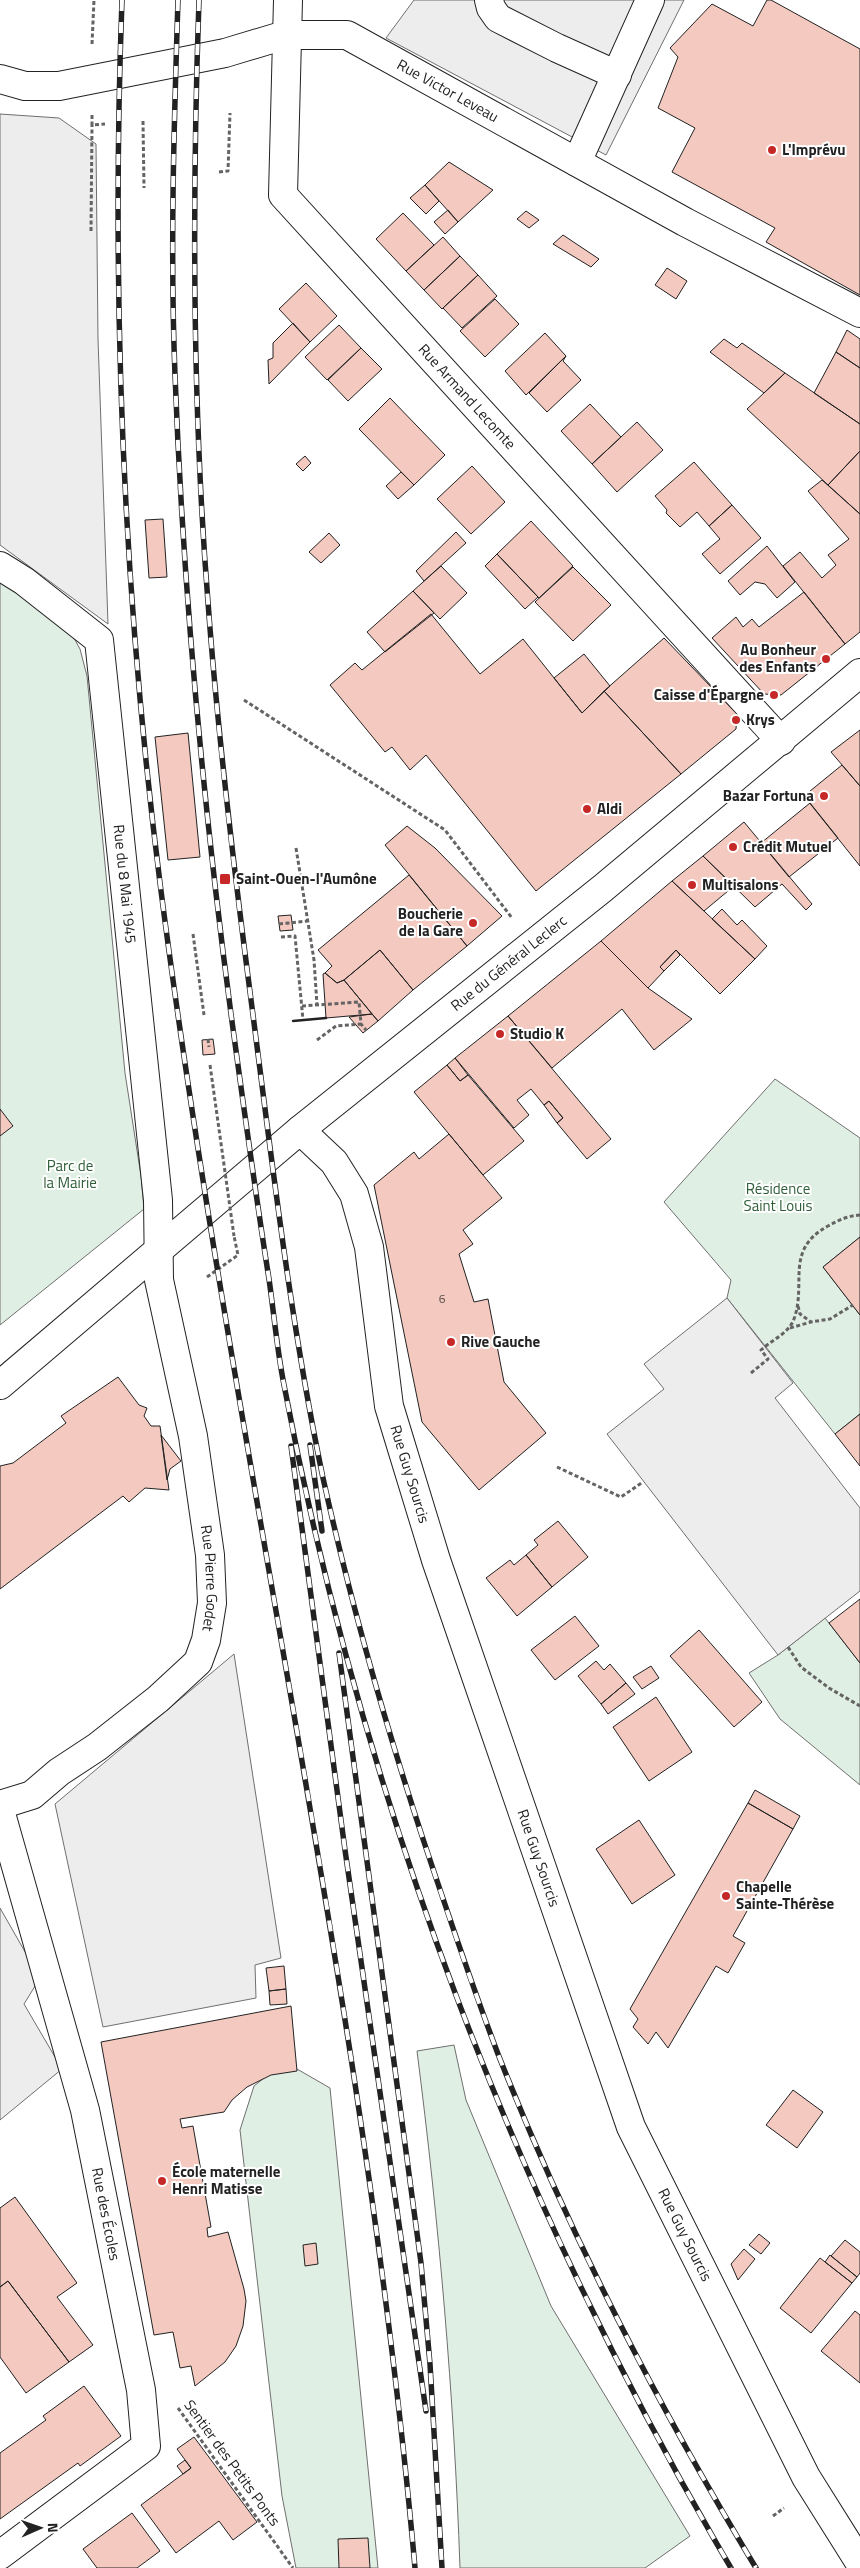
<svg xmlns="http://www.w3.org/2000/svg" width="860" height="2568" font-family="'Titillium Web',sans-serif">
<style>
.green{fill:#e0efe3;stroke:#6f6f6f}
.parking{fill:#ededed;stroke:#6f6f6f}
.building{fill:#f3c9c0;stroke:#222}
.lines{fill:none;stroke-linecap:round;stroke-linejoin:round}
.minor-casing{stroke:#222;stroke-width:30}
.major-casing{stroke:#222;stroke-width:30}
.path{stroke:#646464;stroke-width:3;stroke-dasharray:4 2.5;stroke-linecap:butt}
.minor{stroke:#fff;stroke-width:28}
.major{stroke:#fff;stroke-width:28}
.rail-casing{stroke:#222;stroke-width:5.5}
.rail{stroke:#fff;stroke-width:4;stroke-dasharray:11;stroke-linecap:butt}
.path-bridge{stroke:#646464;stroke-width:3;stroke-dasharray:4 2.5;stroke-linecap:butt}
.wall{stroke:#222;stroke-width:2.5}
.poi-dot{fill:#c62828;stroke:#fff;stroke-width:2}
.labels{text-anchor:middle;stroke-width:4;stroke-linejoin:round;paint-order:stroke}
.number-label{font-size:12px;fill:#564c4a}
.street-label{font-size:15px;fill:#222;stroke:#fff}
.poi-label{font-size:15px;font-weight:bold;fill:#222;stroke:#fff;text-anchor:start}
.park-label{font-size:15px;fill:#2f5e38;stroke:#fff}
</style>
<rect width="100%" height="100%" fill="#fff"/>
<path class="green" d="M0,581L70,631L80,649L87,676L125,1073L141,1176L144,1209L0,1325Z
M775,1079L860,1138V1237L823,1267L860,1315V1414L835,1434L727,1298L731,1280L664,1202Z
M825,1618L860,1663V1785L780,1719L749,1673L778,1655Z
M454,2045L466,2100L551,2306L690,2536L645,2568H460C454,2395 439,2223 417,2051Z
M297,2069L330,2088L378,2568H296L282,2496L240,2130L254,2086L274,2070Z"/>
<path class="parking" d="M414,0H684L606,155L386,38Z
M0,114L59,118L96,144L98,339L108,624L0,545Z
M727,1298L793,1383L775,1398L860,1508V1591L778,1655L607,1434L664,1389L644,1364Z
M234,1654L281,1958L255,1965L256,1998L103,2027L55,1804Z
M0,1908L40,1978L24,2004L62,2069L0,2120Z"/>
<path class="building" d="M767,0H771L860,49V295L766,242L775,228L672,172L695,128L658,108L678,57L670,48L712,4L753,26Z
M449,162L493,190L458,222L425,185Z
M425,185L439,201L426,214L410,198Z
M448,210L458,222L445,234L434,222Z
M526,211L539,220L529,228L517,219Z
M403,213L434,245L406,271L376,239Z
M563,235L599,259L591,267L553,244Z
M443,237L460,256L424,290L406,271Z
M460,256L478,275L442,309L424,290Z
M667,268L687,281L676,299L655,285Z
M478,275L497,296L462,328L443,308Z
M306,283L337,316L310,342L279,309Z
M495,299L519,324L485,357L460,331Z
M293,323L310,342L269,384L268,360L273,358V343Z
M339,325L361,348L327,380L305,357Z
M847,330L860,339V368L836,352Z
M545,333L566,356L526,395L505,371Z
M724,339L737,348L742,343L785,373L764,393L710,352Z
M361,348L382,369L348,401L328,380Z
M836,352L860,368V424L814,393Z
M566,356L563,361L581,380L547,412L529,393Z
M785,373L860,424V451L828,485L747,409Z
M390,398L445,455L414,485L359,429Z
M590,404L621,437L592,464L561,431Z
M637,422L663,450L617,492L592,464Z
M860,451V514L828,485Z
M305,456L311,463L303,471L296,464Z
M694,462L732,505L709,526L697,512L680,527L666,513L667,510L655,496Z
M472,466L505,502L471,534L437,499Z
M401,472L414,485L398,499L386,486Z
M822,480L860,514V632L845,644L783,566L800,552L822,578L836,565L828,555L849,539L808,491Z
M732,505L761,538L720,574L702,554L720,539L709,526Z
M163,519L167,577L149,578L145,520Z
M531,521L573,566L539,598L497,554Z
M456,532L466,543L424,581L416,571Z
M329,533L340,545L321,563L309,552Z
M767,546L795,582L777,598L765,584L755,582L740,595L728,581Z
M497,554L538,597L525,609L485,566Z
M441,566L467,593L440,619L413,591Z
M573,567L611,605L573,641L535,602Z
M413,591L434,613L385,652L367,632Z
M804,592L845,644L781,695L764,694L712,638L736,617L743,627L752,619L759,627Z
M431,614L480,674L523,639L582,713L604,691L681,774L536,891L426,755L410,770L392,747L385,752L330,685L355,663L362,670Z
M664,638L737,714L736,729L681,774L604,691Z
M584,654L610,686L582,713L554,678Z
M860,730V786L831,752Z
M188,733L200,857L168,860L155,737Z
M842,765L860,786V866L804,796Z
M810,803L838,838L789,877L761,843Z
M744,822L812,904L806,910L782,884L755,907L703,856Z
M407,826L435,848L502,916L467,946L385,845Z
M703,856L734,886L704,911L672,881Z
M409,875L467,946L413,990L380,950L344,980L337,983L325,973L332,966L318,950Z
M672,881L755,959L720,994L676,950L660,967L664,971L648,988L601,941Z
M722,909L737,925L742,920L767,946L755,959L712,919Z
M291,915L293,930L280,931L278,916Z
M601,941L648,988L692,1019L654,1050L622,1009L552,1068L508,1016Z
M380,950L413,990L378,1021L344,980Z
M676,950L680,955L664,971L660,967Z
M325,973L337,983L344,980L372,1014L326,1018L323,974Z
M372,1014L378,1021L363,1033L349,1017Z
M508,1016L611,1139L587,1159L557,1123L563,1118L549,1101L544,1105L531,1089L517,1100L529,1115L514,1128L455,1058Z
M213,1039L215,1054L203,1055L202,1040Z
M455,1058L468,1075L460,1081L447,1065Z
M447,1065L460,1081L468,1075L524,1141L483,1175L414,1092Z
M549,1101L563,1118L557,1123L544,1105Z
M0,1109L13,1126L0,1136Z
M449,1134L502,1198L463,1230L473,1244L459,1254L474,1302L488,1299L504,1382L546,1433L479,1490L422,1422L374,1185L414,1152L419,1159Z
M860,1237V1315L823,1267Z
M118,1377L139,1405L147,1408L144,1416L151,1426H160L169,1490L145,1488L129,1502L123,1496L0,1589V1466L13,1463L66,1423L61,1416Z
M860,1414V1466L835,1434Z
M161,1435L181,1461L170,1469L167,1480Z
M558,1521L588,1557L552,1587L526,1555L538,1545L534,1540Z
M526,1555L552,1587L517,1616L486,1578L510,1560L514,1565Z
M860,1599V1663L829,1623Z
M575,1616L599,1646L555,1680L531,1650Z
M699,1630L762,1702L734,1727L670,1656Z
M596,1661L604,1670L610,1664L626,1683L601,1704L578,1676Z
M651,1666L659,1678L642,1689L633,1677Z
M626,1683L635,1694L608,1714L601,1704Z
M656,1697L692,1752L649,1781L613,1727Z
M755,1790L800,1816L793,1829L748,1803Z
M748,1803L793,1829L733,1936L745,1943L728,1973L716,1966L668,2048L656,2032L648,2044L633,2027L638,2019L630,2009Z
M639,1820L675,1875L632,1904L596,1849Z
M284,1966L286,1989L269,1991L266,1968Z
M286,1989L287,2004L270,2005L269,1991Z
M291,2006L297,2071L271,2075L247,2087L232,2100L224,2112L180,2119L182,2128L193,2126L211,2227L207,2228L208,2237L228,2232L244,2289L246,2301L243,2326L236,2346L225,2362L195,2386L191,2366L180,2368L173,2332L154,2335L101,2042Z
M793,2090L823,2112L797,2148L766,2125Z
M15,2197L77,2283L57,2297L93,2345L69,2362L8,2281L0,2287V2208Z
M759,2234L770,2243L761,2254L749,2245Z
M845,2240L860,2252V2273L857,2277L831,2256Z
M316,2243L318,2264L305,2266L303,2245Z
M744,2249L755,2259L738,2280L731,2264Z
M830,2255L857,2277L852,2283L825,2262Z
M820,2258L852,2283L811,2333L780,2308Z
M8,2281L69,2362L26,2393L0,2357V2287Z
M855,2311L860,2315V2383L821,2351Z
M84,2386L121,2436L80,2466L78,2463L0,2519V2453L46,2420L43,2416Z
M194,2437L257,2522L233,2540L219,2521L176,2553L141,2505L191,2468L177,2449Z
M185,2460L191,2468L183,2474L177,2466Z
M132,2513L160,2551L137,2568H97L83,2549Z
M368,2538L370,2568H339L338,2539Z"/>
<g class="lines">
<defs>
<g id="minor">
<path id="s1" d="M288,0L283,195L781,741"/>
<path d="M489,0L491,8L498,18L557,48L617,75"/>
<path id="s2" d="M0,79L25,86H59L225,53L285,35H347L685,222L860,313"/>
<path d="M577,162L650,0"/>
<path id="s3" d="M0,566L24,581L99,640L158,1200L159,1280L193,1436L210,1555L212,1603L206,1640L198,1662L158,1699L97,1747L59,1772L32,1795L0,1805"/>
<path id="s4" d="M300,1130L334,1162L354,1194L369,1247L389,1406L436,1560L631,2127L806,2477L860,2563"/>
<path id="s5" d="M0,1810L85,2110L141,2390L146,2446L0,2555"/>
</g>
<g id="major">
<path id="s6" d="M0,1385L300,1130L603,888L860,673"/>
</g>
</defs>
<use href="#minor" class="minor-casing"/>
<use href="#major" class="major-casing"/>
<path class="path" d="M92,44L94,0
M92,115V125L105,124
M143,121L144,188
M219,172L228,171L230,113
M91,231L92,125
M244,700L445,830L512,918
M296,848L314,960L317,1005
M279,924L308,921
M193,934L204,1015
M281,937L295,936L303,1020
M302,1006L359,1002L361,1024L366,1030
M208,1039L209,1047
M317,1040L336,1026L361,1024
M207,1277L238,1255L234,1236
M798,1306L800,1314L811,1322L830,1319L853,1305
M790,1328L811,1322
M751,1373L768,1359L761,1350C772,1340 789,1333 794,1319C807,1283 784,1250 828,1226C839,1220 847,1216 860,1215
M557,1467L621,1497L643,1482
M788,1647L801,1667L829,1688L860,1706
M178,2408L293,2568
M773,2516L784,2508"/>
<use href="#minor" class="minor"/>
<use href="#major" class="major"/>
<defs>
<path id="rail" d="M122,0C111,295 123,590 160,883C232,1446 365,2002 415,2568
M178,0C174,125 170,250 175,375C183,588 203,802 231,1014C243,1102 255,1191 269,1279C274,1314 277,1350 284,1385C363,1802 515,2202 731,2568
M199,0C192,200 192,402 208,602C218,740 235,878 253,1015C273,1170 291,1325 323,1478C350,1600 384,1720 423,1839C447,1911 471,1983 498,2054C568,2232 657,2404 756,2568
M310,1445L322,1531
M291,1446L345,1850L426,2411
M339,1653L421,2263L430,2364L442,2568"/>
</defs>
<use href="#rail" class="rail-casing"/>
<use href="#rail" class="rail"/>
<path class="path-bridge" d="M210,1065L234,1236"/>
<path class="wall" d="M293,1021L326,1018"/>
</g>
<g class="poi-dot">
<circle cx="772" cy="150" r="5"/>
<circle cx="826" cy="659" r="5"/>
<circle cx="774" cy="695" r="5"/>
<circle cx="736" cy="720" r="5"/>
<circle cx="824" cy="796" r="5"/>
<circle cx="587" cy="809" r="5"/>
<circle cx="733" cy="847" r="5"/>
<rect x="219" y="873" width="12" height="12" rx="2.5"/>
<circle cx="692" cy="885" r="5"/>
<circle cx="473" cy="923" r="5"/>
<circle cx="500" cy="1034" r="5"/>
<circle cx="451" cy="1342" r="5"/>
<circle cx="726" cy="1896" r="5"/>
<circle cx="162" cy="2181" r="5"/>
</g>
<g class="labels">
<g class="number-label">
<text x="442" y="1303">6</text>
</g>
<g class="street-label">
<text dy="5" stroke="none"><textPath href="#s2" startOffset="469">Rue Victor Leveau</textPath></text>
<text dy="5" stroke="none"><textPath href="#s1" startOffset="468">Rue Armand Lecomte</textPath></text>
<text dy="5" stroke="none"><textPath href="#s3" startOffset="369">Rue du 8 Mai 1945</textPath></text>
<text dy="5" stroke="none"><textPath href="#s6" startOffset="661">Rue du Général Leclerc</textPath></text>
<text dy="5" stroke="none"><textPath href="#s4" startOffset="371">Rue Guy Sourcis</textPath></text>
<text dy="5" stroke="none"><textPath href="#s3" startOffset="1070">Rue Pierre Godet</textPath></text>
<text dy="5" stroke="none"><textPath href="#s4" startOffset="776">Rue Guy Sourcis</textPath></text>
<text dy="5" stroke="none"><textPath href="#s5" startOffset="418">Rue des Écoles</textPath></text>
<text dy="5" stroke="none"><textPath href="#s4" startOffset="1181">Rue Guy Sourcis</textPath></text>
<text transform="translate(232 2463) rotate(54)" y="5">Sentier des Petits Ponts</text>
</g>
<g class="poi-label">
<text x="782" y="155">L'Imprévu</text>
<text x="816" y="655" text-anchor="end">Au Bonheur<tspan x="816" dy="17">des Enfants</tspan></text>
<text x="764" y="700" text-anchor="end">Caisse d'Épargne</text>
<text x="746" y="725">Krys</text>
<text x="814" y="801" text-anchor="end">Bazar Fortuna</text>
<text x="597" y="814">Aldi</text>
<text x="743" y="852">Crédit Mutuel</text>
<text x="236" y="884">Saint-Ouen-l'Aumône</text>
<text x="702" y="890">Multisalons</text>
<text x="463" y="919" text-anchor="end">Boucherie<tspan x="463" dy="17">de la Gare</tspan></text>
<text x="510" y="1039">Studio K</text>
<text x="461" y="1347">Rive Gauche</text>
<text x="736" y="1892">Chapelle<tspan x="736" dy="17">Sainte-Thérèse</tspan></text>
<text x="172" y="2177">École maternelle<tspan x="172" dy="17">Henri Matisse</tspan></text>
</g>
<g class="park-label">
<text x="70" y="1171">Parc de<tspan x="70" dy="17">la Mairie</tspan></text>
<text x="778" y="1194">Résidence<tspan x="778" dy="17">Saint Louis</tspan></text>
</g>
</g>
<g transform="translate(40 2528) rotate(88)" stroke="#ffffff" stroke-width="4" paint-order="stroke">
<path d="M0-4L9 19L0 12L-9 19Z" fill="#222222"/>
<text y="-8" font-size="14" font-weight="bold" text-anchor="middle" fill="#222222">N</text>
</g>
</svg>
